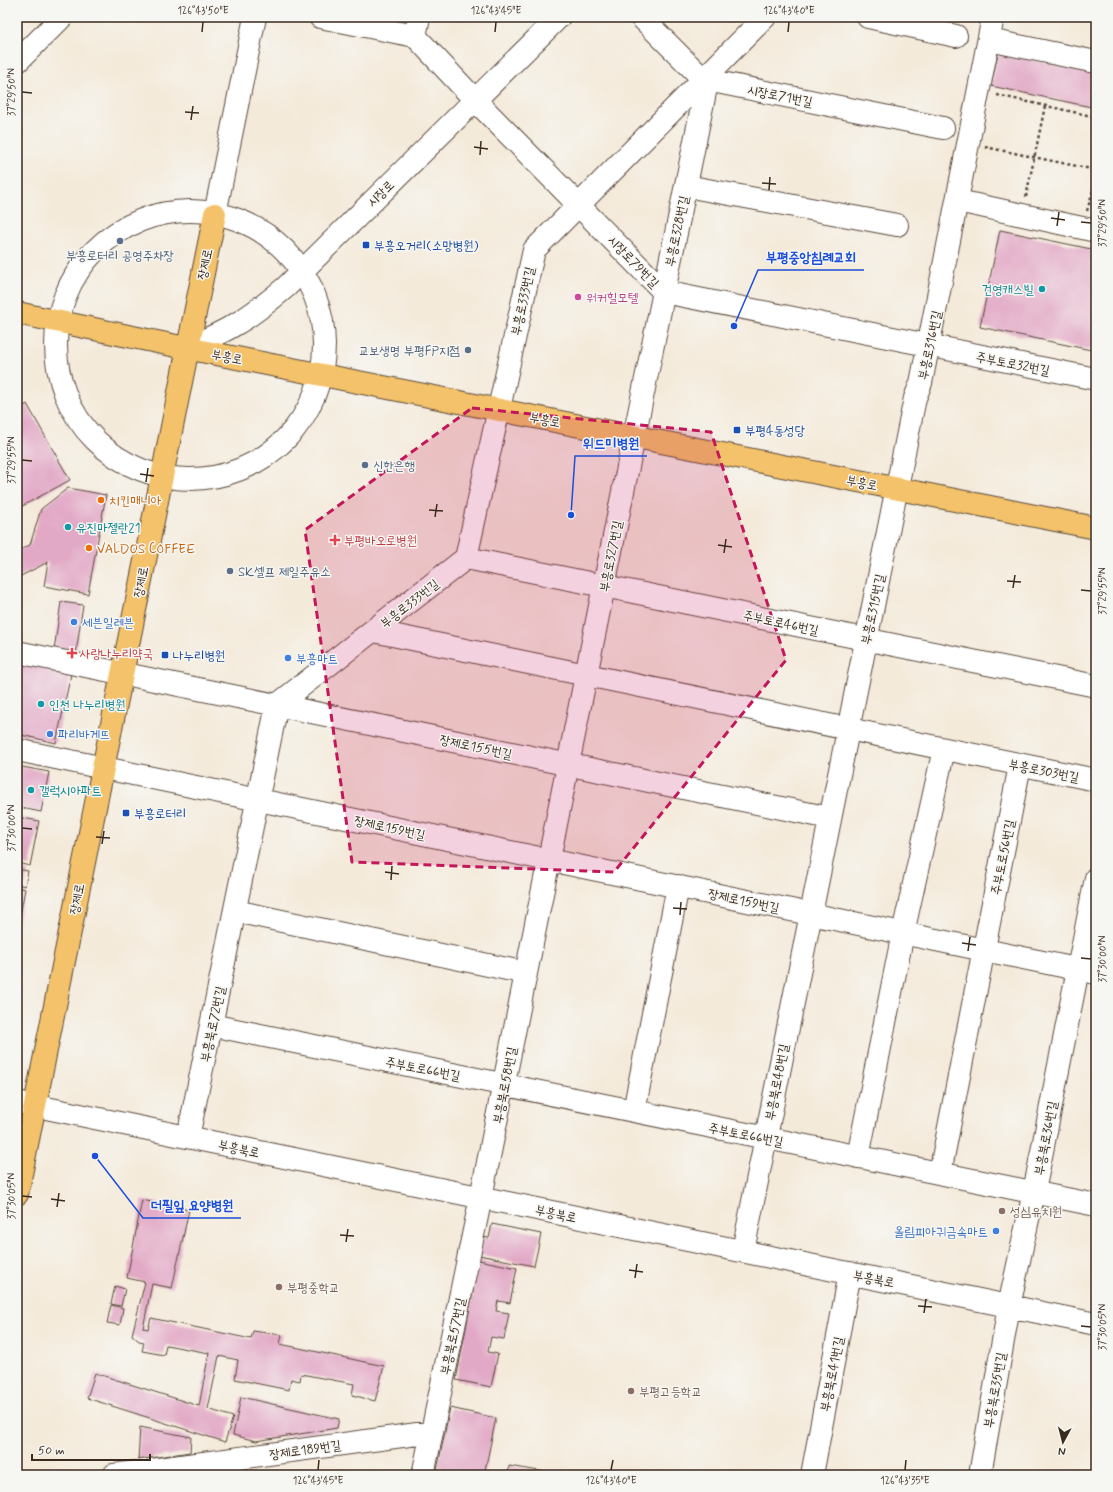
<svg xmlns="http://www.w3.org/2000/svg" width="1113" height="1492" font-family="Mynerve,'Poor Story',sans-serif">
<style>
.building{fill:#e2a9c6}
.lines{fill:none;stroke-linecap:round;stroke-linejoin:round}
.minor-casing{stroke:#57473a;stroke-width:24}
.major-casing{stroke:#57473a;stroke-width:24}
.path{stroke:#57473a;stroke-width:2.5;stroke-dasharray:3 3;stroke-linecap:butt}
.minor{stroke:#fff;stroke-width:22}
.major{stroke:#f3c26a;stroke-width:22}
.marked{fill:#c2185b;fill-opacity:0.2;stroke:#c2185b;stroke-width:3;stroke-dasharray:8 5;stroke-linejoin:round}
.ticks{fill:none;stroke:#3b2a1e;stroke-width:1.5}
.service-dot{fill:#5c6f8a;stroke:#f6f6f2;stroke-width:1.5}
.transit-dot{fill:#1a4fb4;stroke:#f6f6f2;stroke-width:1.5}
.culture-dot{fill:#0f9aa8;stroke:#f6f6f2;stroke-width:1.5}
.hotel-dot{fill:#d1479c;stroke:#f6f6f2;stroke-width:1.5}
.food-dot{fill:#e8710a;stroke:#f6f6f2;stroke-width:1.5}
.health-dot{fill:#e0444e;stroke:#f6f6f2;stroke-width:1.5}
.shop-dot{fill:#3f7fe0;stroke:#f6f6f2;stroke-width:1.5}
.education-dot{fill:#8d6e63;stroke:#f6f6f2;stroke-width:1.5}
.labels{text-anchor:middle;stroke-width:3;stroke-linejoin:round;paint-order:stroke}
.street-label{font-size:13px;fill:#3b2a1e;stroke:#f6f6f2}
.transit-label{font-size:13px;fill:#164399;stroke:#f6f6f2;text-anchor:start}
.service-label{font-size:13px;fill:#4e5e75;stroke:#f6f6f2;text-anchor:start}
.culture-label{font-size:13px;fill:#0d838f;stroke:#f6f6f2;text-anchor:start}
.hotel-label{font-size:13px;fill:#b23c85;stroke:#f6f6f2;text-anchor:start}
.food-label{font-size:13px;fill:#c56008;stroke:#f6f6f2;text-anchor:start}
.health-label{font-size:13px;fill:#be3a42;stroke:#f6f6f2;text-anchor:start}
.shop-label{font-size:13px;fill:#366cbe;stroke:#f6f6f2;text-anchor:start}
.education-label{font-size:13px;fill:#785e54;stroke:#f6f6f2;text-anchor:start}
.leader{fill:none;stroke:#1d4ed8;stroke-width:1.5}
.callout-dot{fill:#1d4ed8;stroke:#f6f6f2;stroke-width:1.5}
.callout-label{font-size:14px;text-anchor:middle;font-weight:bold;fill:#1d4ed8;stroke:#f6f6f2;stroke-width:3;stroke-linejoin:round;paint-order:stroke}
.neatline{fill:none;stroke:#3b2a1e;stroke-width:1.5}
.ticks-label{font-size:10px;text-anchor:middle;fill:#3b2a1e}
</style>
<rect width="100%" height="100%" fill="#f6f6f2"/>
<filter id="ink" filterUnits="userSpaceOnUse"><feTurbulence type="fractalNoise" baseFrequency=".025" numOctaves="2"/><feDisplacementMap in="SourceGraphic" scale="8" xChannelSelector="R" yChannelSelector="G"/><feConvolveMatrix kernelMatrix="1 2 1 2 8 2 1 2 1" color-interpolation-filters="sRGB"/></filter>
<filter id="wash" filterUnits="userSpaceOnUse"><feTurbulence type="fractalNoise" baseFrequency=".012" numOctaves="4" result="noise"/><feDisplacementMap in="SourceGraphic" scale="16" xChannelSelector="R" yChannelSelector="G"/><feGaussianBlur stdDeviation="0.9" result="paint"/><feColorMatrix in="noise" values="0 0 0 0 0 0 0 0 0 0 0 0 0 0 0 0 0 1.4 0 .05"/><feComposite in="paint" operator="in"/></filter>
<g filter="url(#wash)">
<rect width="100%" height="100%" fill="#f4eada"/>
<g id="blocks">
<path class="building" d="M998,53L1096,72V108L991,86Z
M1000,230L1096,250V351L980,327Z
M27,404L70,480L17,509V410Z
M68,488L106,495L88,594L44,586L48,562L17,578V551L30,545L41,509Z
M61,602L83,605L75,660L53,657Z
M17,662L71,674L56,743L17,734Z
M17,766L49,772L41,812L17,807Z
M17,817L39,821L30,866L17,863Z
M17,869L28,871L25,886L17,884Z
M17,887L25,889L18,927H17Z
M142,1200L189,1210L172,1288L152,1284L143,1328L148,1329L151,1318L251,1339L253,1331L282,1335L280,1344L384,1366L375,1401L352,1395L354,1384L301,1374L300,1381L291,1379L289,1390L235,1379L238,1360L219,1356L208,1409L233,1417L225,1442L87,1398L95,1373L199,1406L209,1353L166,1345L164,1355L142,1351L144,1342L139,1341L132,1335L145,1282L127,1278Z
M492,1224L541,1234L534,1266L479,1255L482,1237L489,1238Z
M479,1260L517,1268L510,1303L498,1301L496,1311L509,1313L504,1339L491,1337L488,1352L498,1354L491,1387L456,1380Z
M115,1286L125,1289L121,1306L111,1304Z
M111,1305L123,1308L120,1325L107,1323Z
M241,1397L339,1419L337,1428L256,1441L233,1435Z
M450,1408L496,1418L484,1475H436Z
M140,1427L191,1437L190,1452L138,1460Z
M509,1466L557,1474V1475H508Z"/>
</g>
</g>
<g filter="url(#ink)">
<use href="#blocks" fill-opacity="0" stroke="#57473a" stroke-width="1"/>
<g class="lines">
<defs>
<path id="minor" d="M320,17L415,36
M641,17L703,79L707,80L943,128
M868,17L956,36
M415,36L475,100L664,292L1096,379
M415,36L419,17
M989,40L1096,62
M17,62L62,17
M686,186L897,225
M958,201L1096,231
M56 345a134 134 0 1 1 268 0a134 134 0 1 1-268 0Z
M215,214L255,17
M186,348C203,341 220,334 236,324C254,314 270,300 286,287L559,17
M466,558L1096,686
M373,631L1096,780
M17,652L830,818
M17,750L1096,973
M235,911L526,973
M211,1025L1096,1205
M17,1102L1096,1324
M634,1111L678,886
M188,1137L277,705L466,558L534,250L765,17
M858,1157L903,933L944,749
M940,1173L1020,765
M743,1251L915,398L921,383L993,17
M114,1475L432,1432
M423,1475L481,1197L634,437L709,73
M812,1475L850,1273
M980,1475L1009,1306L1034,1192L1096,878"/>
<path id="major" d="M17,313L186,348L1096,528
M17,1194L215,214"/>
</defs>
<use href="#minor" class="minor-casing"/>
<use href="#major" class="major-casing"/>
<path class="path" d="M997,95L1096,117
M985,147L1096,170
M1026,197L1045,106
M1087,211L1096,180"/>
<use href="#minor" class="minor"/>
<use href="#major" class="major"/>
</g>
</g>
<path class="marked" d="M472,408L711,432L786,660L614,872L352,862L305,530Z"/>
<path class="ticks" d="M202,32L203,22M495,32L496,22M788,32L789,22M22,92L32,93M185,112L199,113M191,120L193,106M474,147L488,149M480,155L481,141M762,183L776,184M769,190L770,177M1051,218L1065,220M1081,222L1091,223M1057,226L1059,212M22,460L32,461M140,474L154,476M146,482L148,468M429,510L443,511M435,517L437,504M718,545L732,547M724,553L726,539M1007,581L1021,582M1013,588L1015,575M1081,590L1091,591M22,828L32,829M96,837L110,838M102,844L104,831M385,872L399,874M391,880L392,866M673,908L687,909M680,915L681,902M962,943L976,945M968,951L970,937M1081,958L1091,959M22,1196L32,1197M51,1199L65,1201M57,1207L59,1193M340,1235L354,1236M346,1242L348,1229M629,1270L643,1272M635,1278L637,1264M918,1306L932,1307M924,1313L926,1299M1081,1326L1091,1327M318,1470L319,1460M611,1470L613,1460M905,1470L906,1460"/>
<g class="service-dot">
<circle cx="120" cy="241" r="4"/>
<circle cx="468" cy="350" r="4"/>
<circle cx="365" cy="465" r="4"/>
<circle cx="230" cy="571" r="4"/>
</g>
<g class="transit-dot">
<rect x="362" y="241" width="8" height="8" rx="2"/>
<rect x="733" y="426" width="8" height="8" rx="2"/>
<rect x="161" y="651" width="8" height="8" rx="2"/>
<rect x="122" y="809" width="8" height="8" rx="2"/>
</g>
<g class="culture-dot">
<circle cx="1042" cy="289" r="4"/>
<circle cx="68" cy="527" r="4"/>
<circle cx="41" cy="704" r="4"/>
<circle cx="31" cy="790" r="4"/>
</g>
<circle class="hotel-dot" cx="578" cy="297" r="4"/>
<g class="food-dot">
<circle cx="101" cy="500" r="4"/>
<circle cx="89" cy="548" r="4"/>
</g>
<g class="health-dot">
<path d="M333 534h4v4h4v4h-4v4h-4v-4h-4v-4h4z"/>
<path d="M70 647h4v4h4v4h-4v4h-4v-4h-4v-4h4z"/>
</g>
<g class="shop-dot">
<circle cx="74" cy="622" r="4"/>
<circle cx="288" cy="658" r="4"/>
<circle cx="50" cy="734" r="4"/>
<circle cx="996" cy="1231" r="4"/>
</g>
<g class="education-dot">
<circle cx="1002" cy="1211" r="4"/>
<circle cx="279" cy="1287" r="4"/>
<circle cx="631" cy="1391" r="4"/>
</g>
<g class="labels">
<g class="street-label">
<text transform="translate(780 95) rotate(11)" y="5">시장로71번길</text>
<text transform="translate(380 193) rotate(-44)" y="5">시장로</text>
<text transform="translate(676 231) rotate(-78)" y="5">부흥로328번길</text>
<text transform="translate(634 261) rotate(46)" y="5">시장로79번길</text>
<text transform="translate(204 264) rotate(-78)" y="5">장제로</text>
<text transform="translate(522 301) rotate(-78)" y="5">부흥로333번길</text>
<text transform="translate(929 345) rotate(-78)" y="5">부흥로316번길</text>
<text transform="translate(227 356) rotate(11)" y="5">부흥로</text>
<text transform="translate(1013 363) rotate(11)" y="5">주부토로32번길</text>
<text transform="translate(545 419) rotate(11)" y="5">부흥로</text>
<text transform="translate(862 482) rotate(11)" y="5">부흥로</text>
<text transform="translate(610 556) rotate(-79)" y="5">부흥로327번길</text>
<text transform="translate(140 582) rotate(-79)" y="5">장제로</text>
<text transform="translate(409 603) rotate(-38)" y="5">부흥로333번길</text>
<text transform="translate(872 609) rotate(-78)" y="5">부흥로315번길</text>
<text transform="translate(781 622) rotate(12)" y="5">주부토로46번길</text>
<text transform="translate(476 746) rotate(12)" y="5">장제로155번길</text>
<text transform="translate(1044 770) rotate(11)" y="5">부흥로303번길</text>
<text transform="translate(390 827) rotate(12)" y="5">장제로159번길</text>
<text transform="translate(1002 857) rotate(-79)" y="5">주부토로56번길</text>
<text transform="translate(76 899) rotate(-79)" y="5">장제로</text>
<text transform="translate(744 900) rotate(12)" y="5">장제로159번길</text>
<text transform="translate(212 1024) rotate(-78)" y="5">부흥북로72번길</text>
<text transform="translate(423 1068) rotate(11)" y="5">주부토로66번길</text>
<text transform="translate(776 1082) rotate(-79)" y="5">부흥북로48번길</text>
<text transform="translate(504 1085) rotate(-79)" y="5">부흥북로58번길</text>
<text transform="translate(746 1134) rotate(11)" y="5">주부토로66번길</text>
<text transform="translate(1045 1138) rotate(-79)" y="5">부흥북로36번길</text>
<text transform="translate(239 1148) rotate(12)" y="5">부흥북로</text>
<text transform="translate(556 1213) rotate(12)" y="5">부흥북로</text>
<text transform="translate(874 1278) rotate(11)" y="5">부흥북로</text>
<text transform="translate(452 1336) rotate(-78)" y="5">부흥북로57번길</text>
<text transform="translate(831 1374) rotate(-79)" y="5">부흥북로41번길</text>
<text transform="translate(994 1390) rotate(-80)" y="5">부흥북로35번길</text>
<text transform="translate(305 1449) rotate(-8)" y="5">장제로189번길</text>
</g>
<g class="transit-label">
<text x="374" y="250">부흥오거리(소망병원)</text>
<text x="745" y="435">부평4동성당</text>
<text x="173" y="660">나누리병원</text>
<text x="134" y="818">부흥로터리</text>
</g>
<g class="service-label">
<text x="120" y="260" text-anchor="middle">부흥로터리 공영주차장</text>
<text x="460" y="355" text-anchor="end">교보생명 부평FP지점</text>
<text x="373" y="470">신한은행</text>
<text x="238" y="576">SK셀프 제일주유소</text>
</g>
<g class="culture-label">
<text x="1034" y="294" text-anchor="end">건영캐스빌</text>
<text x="76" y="532">유진마젤란21</text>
<text x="49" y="709">인천 나누리병원</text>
<text x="39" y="795">갤럭시아파트</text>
</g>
<g class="hotel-label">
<text x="586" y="302">워커힐모텔</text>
</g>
<g class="food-label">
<text x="109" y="505">치킨매니아</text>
<text x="97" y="553">VALDOS COFFEE</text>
</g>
<g class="health-label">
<text x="344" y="545">부평바오로병원</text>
<text x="80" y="658">사랑나누리약국</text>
</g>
<g class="shop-label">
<text x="82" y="627">세븐일레븐</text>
<text x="296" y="663">부흥마트</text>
<text x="58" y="739">파리바게뜨</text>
<text x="988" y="1236" text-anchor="end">올림피아귀금속마트</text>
</g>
<g class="education-label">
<text x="1010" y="1216">성심유치원</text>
<text x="287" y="1292">부평중학교</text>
<text x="639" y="1396">부평고등학교</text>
</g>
</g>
<path class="leader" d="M734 326L758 270H864M571 515L575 456H647M95 1156L143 1218H241"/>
<g class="callout-dot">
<circle cx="734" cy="326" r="4"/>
<circle cx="571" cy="515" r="4"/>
<circle cx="95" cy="1156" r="4"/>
</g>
<g class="callout-label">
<text x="811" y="262">부평중앙침례교회</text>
<text x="611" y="448">위드미병원</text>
<text x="192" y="1210">더필잎 요양병원</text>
</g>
<rect width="1113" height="1492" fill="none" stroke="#f6f6f2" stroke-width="44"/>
<g transform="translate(1063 1442) rotate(187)" stroke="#f6f6f2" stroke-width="3" paint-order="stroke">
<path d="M0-3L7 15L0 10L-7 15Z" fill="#3b2a1e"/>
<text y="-6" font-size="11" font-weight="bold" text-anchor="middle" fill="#3b2a1e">N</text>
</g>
<path d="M32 1454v6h118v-6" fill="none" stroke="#3b2a1e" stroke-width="2"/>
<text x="38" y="1454" font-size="12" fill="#3b2a1e" stroke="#f6f6f2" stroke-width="3" paint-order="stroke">50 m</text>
<rect x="22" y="22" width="1069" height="1448" class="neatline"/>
<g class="ticks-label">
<text x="203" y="14">126°43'50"E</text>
<text x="496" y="14">126°43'45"E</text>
<text x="789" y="14">126°43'40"E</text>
<text transform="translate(11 92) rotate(-90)" y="4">37°29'50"N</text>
<text transform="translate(1102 223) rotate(-90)" y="4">37°29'50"N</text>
<text transform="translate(11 460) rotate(-90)" y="4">37°29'55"N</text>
<text transform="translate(1102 591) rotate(-90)" y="4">37°29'55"N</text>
<text transform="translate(11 828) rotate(-90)" y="4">37°30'00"N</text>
<text transform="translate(1102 959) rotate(-90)" y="4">37°30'00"N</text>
<text transform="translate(11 1196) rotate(-90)" y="4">37°30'05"N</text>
<text transform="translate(1102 1327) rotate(-90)" y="4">37°30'05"N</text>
<text x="318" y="1484">126°43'45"E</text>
<text x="611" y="1484">126°43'40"E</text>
<text x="905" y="1484">126°43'35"E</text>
</g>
</svg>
